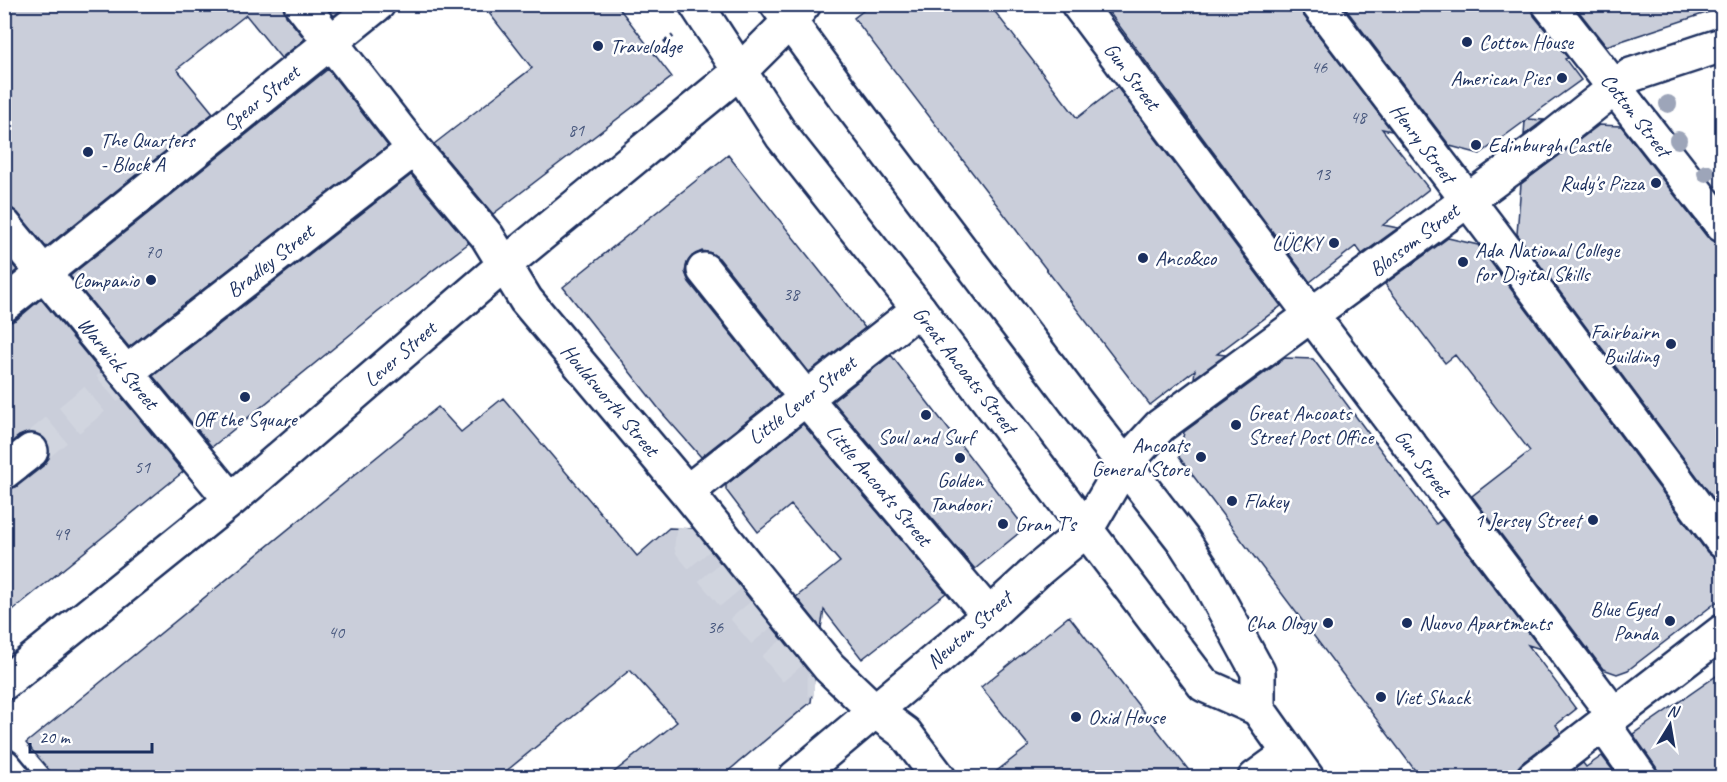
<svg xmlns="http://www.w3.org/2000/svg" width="1727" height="782" font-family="Caveat,sans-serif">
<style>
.building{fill:#caceda;stroke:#1b2f5e;stroke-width:1.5}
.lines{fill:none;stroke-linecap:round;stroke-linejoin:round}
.minor-tunnel{stroke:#d1d5df;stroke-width:33;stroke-dasharray:33 16;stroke-linecap:butt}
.minor-casing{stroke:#1b2f5e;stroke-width:38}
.major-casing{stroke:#1b2f5e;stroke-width:38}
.highway-casing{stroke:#1b2f5e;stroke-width:38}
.path{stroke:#1b2f5e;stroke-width:4;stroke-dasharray:4.5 4.5;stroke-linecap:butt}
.minor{stroke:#fff;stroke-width:33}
.major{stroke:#fff;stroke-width:33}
.highway{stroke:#fff;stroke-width:33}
.tree{fill:#9da5b9}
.poi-dot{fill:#1b2f5e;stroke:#fff;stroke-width:2}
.labels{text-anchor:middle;stroke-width:5;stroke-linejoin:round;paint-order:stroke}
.number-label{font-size:18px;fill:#47577d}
.poi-label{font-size:21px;fill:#1b2f5e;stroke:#fff;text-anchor:start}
.street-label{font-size:21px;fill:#1b2f5e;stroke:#fff}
</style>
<rect width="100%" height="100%" fill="#fff"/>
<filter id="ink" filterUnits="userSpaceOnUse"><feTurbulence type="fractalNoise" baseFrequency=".0167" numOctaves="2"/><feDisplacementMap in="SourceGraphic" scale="12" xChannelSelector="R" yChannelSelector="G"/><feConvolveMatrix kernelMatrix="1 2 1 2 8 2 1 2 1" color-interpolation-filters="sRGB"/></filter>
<g filter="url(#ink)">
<path class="building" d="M4,4H283L286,16L305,39L281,58L246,15L177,69L213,113L46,247L18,213L11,208L4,207Z
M325,4H347L334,16Z
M482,4H616L672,77L493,214L434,144L532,68Z
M872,4H989L1077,118L1117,87L1281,306L1217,354L1226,355L1194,378L1195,370L1150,405L854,18Z
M1103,4H1300L1303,15L1392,131L1382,129L1429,189L1383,225L1398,228L1362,254L1356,246L1310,282Z
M1342,4H1531L1534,16L1568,58L1565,59L1581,80L1527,119L1544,120L1524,135L1525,121L1480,154L1450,146Z
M1573,4H1711L1712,11L1606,46Z
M328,69L388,146L129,347L70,276Z
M1599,125L1621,126L1707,237L1719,243L1722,248V510L1517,234L1521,184Z
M728,155L865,328L809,372L719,258L711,253L702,251L692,256L687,263L685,272L689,282L780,395L701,457L663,414L563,287Z
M411,175L469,243L378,312L212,447L153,376Z
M1448,238L1478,245L1707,552L1714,558L1722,559V598L1628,670L1617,674L1603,669L1472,496L1530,451L1455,355L1445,363L1385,284Z
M4,255L17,270L4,281Z
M41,299L183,472L4,617V490L16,487L43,466L49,458L50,449L45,439L38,433L29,432L19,436L4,448V323L16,320Z
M891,355L1025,528L975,569L833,401Z
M1285,358L1313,359L1436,524L1442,519L1541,649L1528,645L1576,709L1556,725L1561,733L1522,763L1516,770L1515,777H1420L1179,457L1184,432Z
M503,398L637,556L669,528L693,529L814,678L811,702L721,777H608L677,722L630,670L499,777H55L26,743L438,407L461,432Z
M803,424L946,593L862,659L824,610L821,628L796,597L840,562L791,505L758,532L726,490V485Z
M1069,616L1194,777H989L1029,746L981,687Z
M1722,672V767L1707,777H1660L1656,767L1633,734Z
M1602,756L1618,777H1564L1583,763L1586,767Z"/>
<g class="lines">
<path class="minor-tunnel" d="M31,451L114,383
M693,529L691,546L802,679H814"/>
<defs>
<path id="minor" d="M301,4L414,149L487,236L526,300L687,492L829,667L875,711L905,733L939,778
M1078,4L1316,321
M1318,4L1492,232L1722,541
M1549,4L1722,225
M4,225L231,500
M704,270L813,407L989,615
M4,305L378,4
M1319,325L1614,715
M127,372L414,149
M1124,465L1160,426L1548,141L1631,75L1722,45
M4,472L31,451
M687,492L919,309
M4,683L231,500L504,265L739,72L790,21L804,4
M1603,724L1641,778
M4,766L14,778
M1255,778L1288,754
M1533,778L1722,632"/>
<path id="major" d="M795,778L989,615L1038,570L1086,530L1124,465"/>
<path id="highway" d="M696,4L782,136L919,309L1204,685L1258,709L1307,778
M777,4L842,93L1079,406L1183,540L1203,571L1258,672V709"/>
</defs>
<use href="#minor" class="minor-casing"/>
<use href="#major" class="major-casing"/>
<use href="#highway" class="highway-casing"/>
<path class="path" d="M657,48L673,36"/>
<use href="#minor" class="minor"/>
<use href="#major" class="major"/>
<use href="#highway" class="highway"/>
</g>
<g class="tree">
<circle cx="1668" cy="104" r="9"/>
<circle cx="1678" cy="140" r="9"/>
<circle cx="1706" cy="173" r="9"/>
</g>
</g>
<g class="poi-dot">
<circle cx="1467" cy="42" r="6"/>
<circle cx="598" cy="46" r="6"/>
<circle cx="1562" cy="78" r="6"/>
<circle cx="1476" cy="145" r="6"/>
<circle cx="88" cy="152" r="6"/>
<circle cx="1656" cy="183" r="6"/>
<circle cx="1334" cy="243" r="6"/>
<circle cx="1143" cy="258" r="6"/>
<circle cx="1463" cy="262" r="6"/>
<circle cx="151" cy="280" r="6"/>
<circle cx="1671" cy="344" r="6"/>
<circle cx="245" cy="397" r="6"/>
<circle cx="926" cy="415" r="6"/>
<circle cx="1236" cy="425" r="6"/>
<circle cx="1201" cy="457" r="6"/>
<circle cx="960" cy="458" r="6"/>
<circle cx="1232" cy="501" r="6"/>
<circle cx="1593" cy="520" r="6"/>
<circle cx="1003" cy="524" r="6"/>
<circle cx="1670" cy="621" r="6"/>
<circle cx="1328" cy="623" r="6"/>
<circle cx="1407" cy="623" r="6"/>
<circle cx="1381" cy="697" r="6"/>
<circle cx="1076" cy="717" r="6"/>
</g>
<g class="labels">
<g class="number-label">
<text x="1319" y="73">46</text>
<text x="1358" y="123">48</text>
<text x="576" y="136">81</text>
<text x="1322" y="180">13</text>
<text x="153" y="258">70</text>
<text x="791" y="300">38</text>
<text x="142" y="473">51</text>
<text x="61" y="540">49</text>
<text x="715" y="633">36</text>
<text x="336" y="638">40</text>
</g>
<g class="poi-label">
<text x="1479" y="49">Cotton House</text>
<text x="610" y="53">Travelodge</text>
<text x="1550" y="85" text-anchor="end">American Pies</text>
<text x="100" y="147">The Quarters<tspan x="100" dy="24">- Block A</tspan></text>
<text x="1488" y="152">Edinburgh Castle</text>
<text x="1644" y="190" text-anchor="end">Rudy's Pizza</text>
<text x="1322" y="250" text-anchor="end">LÜCKY</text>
<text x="1475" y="257">Ada National College<tspan x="1475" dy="24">for Digital Skills</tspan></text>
<text x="1155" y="265">Anco&amp;co</text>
<text x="139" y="287" text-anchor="end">Companio</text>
<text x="1659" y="339" text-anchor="end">Fairbairn<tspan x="1659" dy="24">Building</tspan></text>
<text x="1248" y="420">Great Ancoats<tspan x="1248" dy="24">Street Post Office</tspan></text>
<text x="245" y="426" text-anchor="middle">Off the Square</text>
<text x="926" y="444" text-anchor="middle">Soul and Surf</text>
<text x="1189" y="452" text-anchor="end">Ancoats<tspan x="1189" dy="24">General Store</tspan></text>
<text x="960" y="487" text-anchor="middle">Golden<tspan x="960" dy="24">Tandoori</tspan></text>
<text x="1244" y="508">Flakey</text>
<text x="1581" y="527" text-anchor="end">1 Jersey Street</text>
<text x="1015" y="531">Gran T's</text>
<text x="1658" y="616" text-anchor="end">Blue Eyed<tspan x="1658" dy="24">Panda</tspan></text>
<text x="1316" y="630" text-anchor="end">Cha Ology</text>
<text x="1419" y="630">Nuovo Apartments</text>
<text x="1393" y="704">Viet Shack</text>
<text x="1088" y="724">Oxid House</text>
</g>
<g class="street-label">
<text transform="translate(1132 76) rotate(53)" y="7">Gun Street</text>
<text transform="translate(261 98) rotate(-39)" y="7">Spear Street</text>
<text transform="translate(1636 115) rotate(52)" y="7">Cotton Street</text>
<text transform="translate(1423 143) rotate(53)" y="7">Henry Street</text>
<text transform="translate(1414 240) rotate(-37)" y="7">Blossom Street</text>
<text transform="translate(270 261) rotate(-38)" y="7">Bradley Street</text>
<text transform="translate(400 354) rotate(-41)" y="7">Lever Street</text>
<text transform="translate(118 363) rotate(50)" y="7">Warwick Street</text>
<text transform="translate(965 370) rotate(52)" y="7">Great Ancoats Street</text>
<text transform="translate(610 400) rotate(50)" y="7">Houldsworth Street</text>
<text transform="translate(802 400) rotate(-38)" y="7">Little Lever Street</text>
<text transform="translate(1423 463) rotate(53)" y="7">Gun Street</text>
<text transform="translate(879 485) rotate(50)" y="7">Little Ancoats Street</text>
<text transform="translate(969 630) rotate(-41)" y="7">Newton Street</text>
</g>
</g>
<rect width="1727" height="782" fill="none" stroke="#fff" stroke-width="24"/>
<rect x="12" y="12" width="1703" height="758" fill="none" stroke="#1b2f5e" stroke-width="2" filter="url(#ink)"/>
<g transform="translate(1670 725) rotate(11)" stroke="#ffffff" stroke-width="4.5" paint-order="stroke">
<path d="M0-4.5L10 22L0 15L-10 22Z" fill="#1b2f5e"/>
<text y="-9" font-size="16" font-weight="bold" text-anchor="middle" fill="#1b2f5e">N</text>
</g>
<path d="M30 743v9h122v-9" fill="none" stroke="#1b2f5e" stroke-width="3"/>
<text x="39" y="743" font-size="18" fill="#1b2f5e" stroke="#ffffff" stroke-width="4.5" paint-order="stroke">20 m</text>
</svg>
